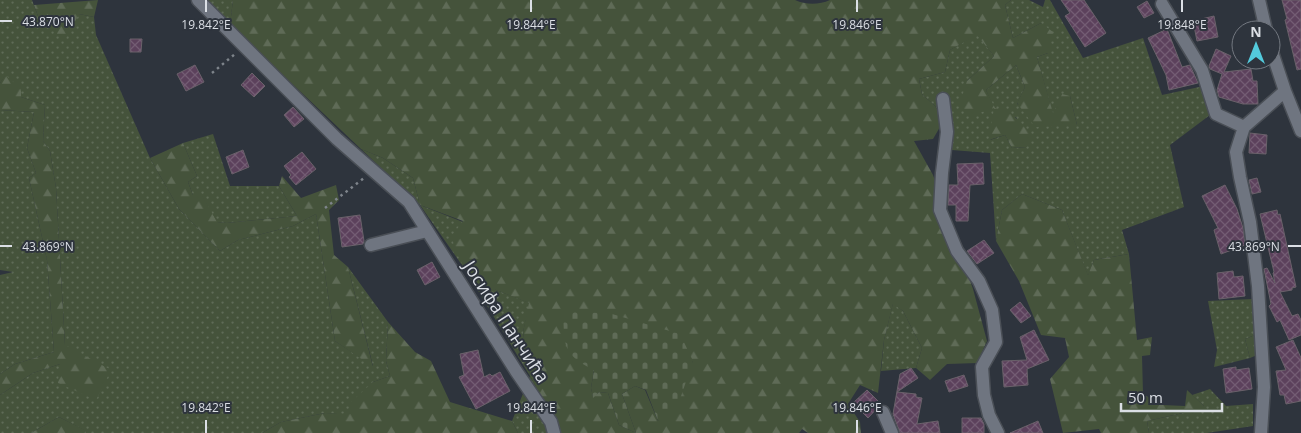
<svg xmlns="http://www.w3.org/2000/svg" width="1301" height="433" font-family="'Open Sans',sans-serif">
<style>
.grass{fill:url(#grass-dots);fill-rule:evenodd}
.forest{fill:url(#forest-firs);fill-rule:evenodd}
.cemetery{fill:url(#cemetery-stones)}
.building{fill:url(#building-cross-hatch);stroke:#6a616a}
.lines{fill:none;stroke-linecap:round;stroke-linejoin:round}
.street-casing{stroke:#4a4f56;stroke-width:15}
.secondary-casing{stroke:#4a4f56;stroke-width:15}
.path{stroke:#7e848b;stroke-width:2.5;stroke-dasharray:2.5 4;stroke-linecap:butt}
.street{stroke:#6f7580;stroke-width:12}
.secondary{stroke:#6f7580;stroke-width:12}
.ticks{fill:none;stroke:#dbdfe5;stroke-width:2}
.labels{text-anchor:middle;stroke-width:4;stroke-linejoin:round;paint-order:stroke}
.street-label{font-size:18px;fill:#dbdfe5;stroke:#2e343d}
.ticks-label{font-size:12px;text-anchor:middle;fill:#dbdfe5;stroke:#2e343d;stroke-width:4;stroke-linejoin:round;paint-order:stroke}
</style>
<defs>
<pattern id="grass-dots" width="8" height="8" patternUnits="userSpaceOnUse" patternTransform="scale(1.25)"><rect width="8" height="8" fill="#45533b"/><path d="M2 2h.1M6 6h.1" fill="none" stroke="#5f6b57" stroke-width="1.8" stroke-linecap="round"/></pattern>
<pattern id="forest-firs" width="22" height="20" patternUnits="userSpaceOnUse" patternTransform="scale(1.25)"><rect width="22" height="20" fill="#45533b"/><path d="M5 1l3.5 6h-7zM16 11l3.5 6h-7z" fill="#5f6b57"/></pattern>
<pattern id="cemetery-stones" width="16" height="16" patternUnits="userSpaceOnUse" patternTransform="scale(1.25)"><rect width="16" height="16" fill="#45533b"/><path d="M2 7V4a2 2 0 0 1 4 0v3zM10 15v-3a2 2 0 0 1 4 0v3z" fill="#5f6b57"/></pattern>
<pattern id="building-cross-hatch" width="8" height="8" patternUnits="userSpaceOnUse" patternTransform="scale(1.25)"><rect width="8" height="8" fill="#5c415c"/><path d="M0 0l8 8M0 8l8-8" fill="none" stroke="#735c73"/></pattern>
</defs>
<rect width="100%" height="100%" fill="#2e343d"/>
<path class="grass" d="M0,0H32L39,19L79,14L94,17L96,35L150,158L179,209L220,251L238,240L293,226L316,214L335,341L373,366L348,267L388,322L386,361L390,376L373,382L351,415L325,413L281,422L262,433H86L84,430L59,417L31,433H0V395L33,373L60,364L65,345L56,188L50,151L43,141L45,105L21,97L5,76L0,83Z
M206,0H233L230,25Z
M1011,0H1029L1043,7L1045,0H1050L1083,58L1143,38L1162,95L1204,86L1210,115L1170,145L1184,207L1122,230L1129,254L1094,260L1088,276L1062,210L1022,194L1002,210L996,241L990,153L952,150L944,120L935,106L922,94L919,79L945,72L950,50L977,34L994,56L967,81L994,108L986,90L1016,65L1025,87L1017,104L1077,125L1070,96L1053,115L1037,57L1048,53L1041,23L1013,38L1005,5ZM1016,117L1027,147L1012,148L1005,135L990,140Z
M0,110L34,112L27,148L36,173L29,178L47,260L54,352L15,364L0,374V275L13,272L0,270Z
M213,134L230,186H279L297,216L227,223L216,222L202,196L193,195L188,182L197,176L183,143Z
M361,149L383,158L413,178L420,205L463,222L496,290L530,303L523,332L530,376L561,433H518L512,421L530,376L464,268L420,205Z
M1253,299L1255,335L1245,339L1250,358L1214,367L1217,350L1208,301Z
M893,303L903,311L922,348L916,368L881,371L884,340Z
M1210,389L1226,406L1253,404V426L1207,433H1149L1147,421L1183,413L1204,406L1192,395Z"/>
<path class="forest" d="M98,0L94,17L79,14L66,38L57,34L55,16L39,19L34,5Z
M233,0H795C806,5 819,5 830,0H1011L1005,5L1013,38L1041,23L1053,32L1048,53L1037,57L1053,113L1062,94L1070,96L1077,125L1035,127L1017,103L1025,87L1016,65L986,90L995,108C1013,113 1018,119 1030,134L1027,147L1012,148L1005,135L989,140L994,108L973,115L959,106L967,81L994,56L977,35L950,50L945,72L919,79L922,94L935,106L944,120L933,139L914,141L933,175L973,289L987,341L977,363L947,364L930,380L916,368L922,348L903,311L893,304L884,340L878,393L860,385L848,404L860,422L861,433H808L802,429L799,433H561L530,376L523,332L529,303L496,290L464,268L451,237L463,221L420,205L413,178L383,158L361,149L230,25ZM693,361L658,421L645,390L635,386L622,394L636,433L619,425L608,393L599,392L593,397L591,388L594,370Z
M5,75L21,88V97L45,105L43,141L50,151L56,188L65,345L111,370L96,400L58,383L60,364L33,373L0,395V374L15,364L54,352L47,260L29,178L36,173L27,148L34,112L0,110V83Z
M183,143L197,176L188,182L193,195H202L217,222L227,223L297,216L279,186L282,176L301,198L336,185L339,200L329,210L334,255L348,267L373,367L335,341L316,214L293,226L238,240L220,251L179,209L150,158Z
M1022,194L1062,210L1088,275L1094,260L1129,254L1137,340L1152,337L1150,355L1142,356L1143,394L1162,405L1185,406L1187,390L1204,406L1197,416L1183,413L1147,421L1149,433H1101L1099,429L1063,433L1050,379L1069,357L1065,338L1041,335L1019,281L996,241L1002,210Z
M388,322L415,352L431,361L450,402L512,421L518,433H262L281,422L325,413L351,414V402L373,382L390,376L386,361Z
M1255,335L1257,355L1250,358L1245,339Z
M59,417L85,430L86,433H31Z"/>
<path class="cemetery" d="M563,310L612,314L680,334L693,361L678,405L658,421L646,390L635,386L622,394L636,433L619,425L608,393L599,392L593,398L591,388L594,370C560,353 565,344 563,310Z"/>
<path class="building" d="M1061,0H1084L1106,33L1085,47L1065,16L1070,13Z
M1282,0H1301V69L1297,70L1285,20L1287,19Z
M1147,1L1154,13L1144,18L1137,7Z
M1214,16L1218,37L1197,41L1193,21Z
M1167,29L1182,67L1190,65L1198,83L1169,90L1166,75L1148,38Z
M130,39H142L141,52H130Z
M1216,49L1231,56L1224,72L1251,69L1253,81H1257L1258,104H1243L1219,97L1217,90L1222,74L1210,69L1209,66Z
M195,65L204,82L186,91L177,74Z
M252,73L265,86L254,97L241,85Z
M293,107L304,119L294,127L284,115Z
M1250,133L1267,135L1266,154L1249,153Z
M243,150L249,167L232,174L226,157Z
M302,152L316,169L296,185L289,177L291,175L284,166Z
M983,163L984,184L970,185L968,221H956V205H948L949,185H958L957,164Z
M1257,178L1261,192L1252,194L1249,180Z
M1225,185L1237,209L1243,228L1245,245L1221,254L1214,230L1218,228L1202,196Z
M1277,210L1278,215L1280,214L1296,287L1292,288V290L1280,292L1292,316L1298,314L1301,320V335L1289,340L1280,320L1277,322L1269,306L1271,304L1264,269L1267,268L1275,283L1273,273L1274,272L1260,214Z
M360,215L364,241L363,244L342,247L338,218Z
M984,240L994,253L977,264L967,251Z
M432,262L440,277L425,285L417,270Z
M1233,271L1234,277L1243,276L1245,296L1219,299L1217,273Z
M1020,302L1031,316L1021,323L1010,310Z
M1034,330L1049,360L1027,369L1028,385L1004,387L1002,361L1027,360L1020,337Z
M1293,340L1301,358V401L1286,404L1284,395H1280L1276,371L1286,370L1276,347Z
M478,350L484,377L490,374L492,376L500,372L510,391L476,409L459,377L464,375L460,354Z
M1236,367V370L1249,368L1252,389L1226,393L1223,369Z
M911,368L918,378L897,392L916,394V397L922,398L917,424L938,421L940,433H900L893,414L900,374Z
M964,375L968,386L949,392L945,381Z
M867,390L881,404L868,418L853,403Z
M962,418H981L984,424V433H962Z
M1038,421L1043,433H1010Z"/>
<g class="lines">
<defs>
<path id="street" d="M1259,0L1266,30
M1162,4L1202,70L1216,114L1244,127
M1271,49L1285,91L1301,131
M943,99L947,132L942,173L940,210L957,251L979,281L992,310L996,342L982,367L984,395L989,415L998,433
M371,245L427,231
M883,412L892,433
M1261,433L1264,387L1258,286L1250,222L1240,177L1236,152L1244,127L1285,91"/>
<path id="secondary" d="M198,0L337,139L409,202L516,371L551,422L554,433"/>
</defs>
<use href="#street" class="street-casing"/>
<use href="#secondary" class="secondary-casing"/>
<path class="path" d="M212,73L235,54
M325,208L364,178"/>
<use href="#street" class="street"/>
<use href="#secondary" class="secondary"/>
</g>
<path class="ticks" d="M206,0V12M531,0V12M857,0V12M1182,0V12M0,21H12M0,246H12M1288,246H1301M206,420V433M531,420V433M857,420V433"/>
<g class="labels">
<g class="street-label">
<text transform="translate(506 322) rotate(57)" y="6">Јосифа Панчића</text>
</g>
</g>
<g class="ticks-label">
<text x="48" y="26">43.870°N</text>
<text x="206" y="29">19.842°E</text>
<text x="531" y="29">19.844°E</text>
<text x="857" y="29">19.846°E</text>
<text x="1182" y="29">19.848°E</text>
<text x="48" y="251">43.869°N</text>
<text x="1254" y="251">43.869°N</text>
<text x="206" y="412">19.842°E</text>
<text x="531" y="412">19.844°E</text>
<text x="857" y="412">19.846°E</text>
</g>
<g transform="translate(1256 45)"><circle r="24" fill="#2e343d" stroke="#737880"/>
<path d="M0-4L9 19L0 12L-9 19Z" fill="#53cadc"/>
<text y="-8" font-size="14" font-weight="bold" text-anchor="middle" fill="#dbdfe5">N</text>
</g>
<path d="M1121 403v8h101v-8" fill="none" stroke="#dbdfe5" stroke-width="2.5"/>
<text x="1128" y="403" font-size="15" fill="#dbdfe5" stroke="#2e343d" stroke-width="4" paint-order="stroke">50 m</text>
</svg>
